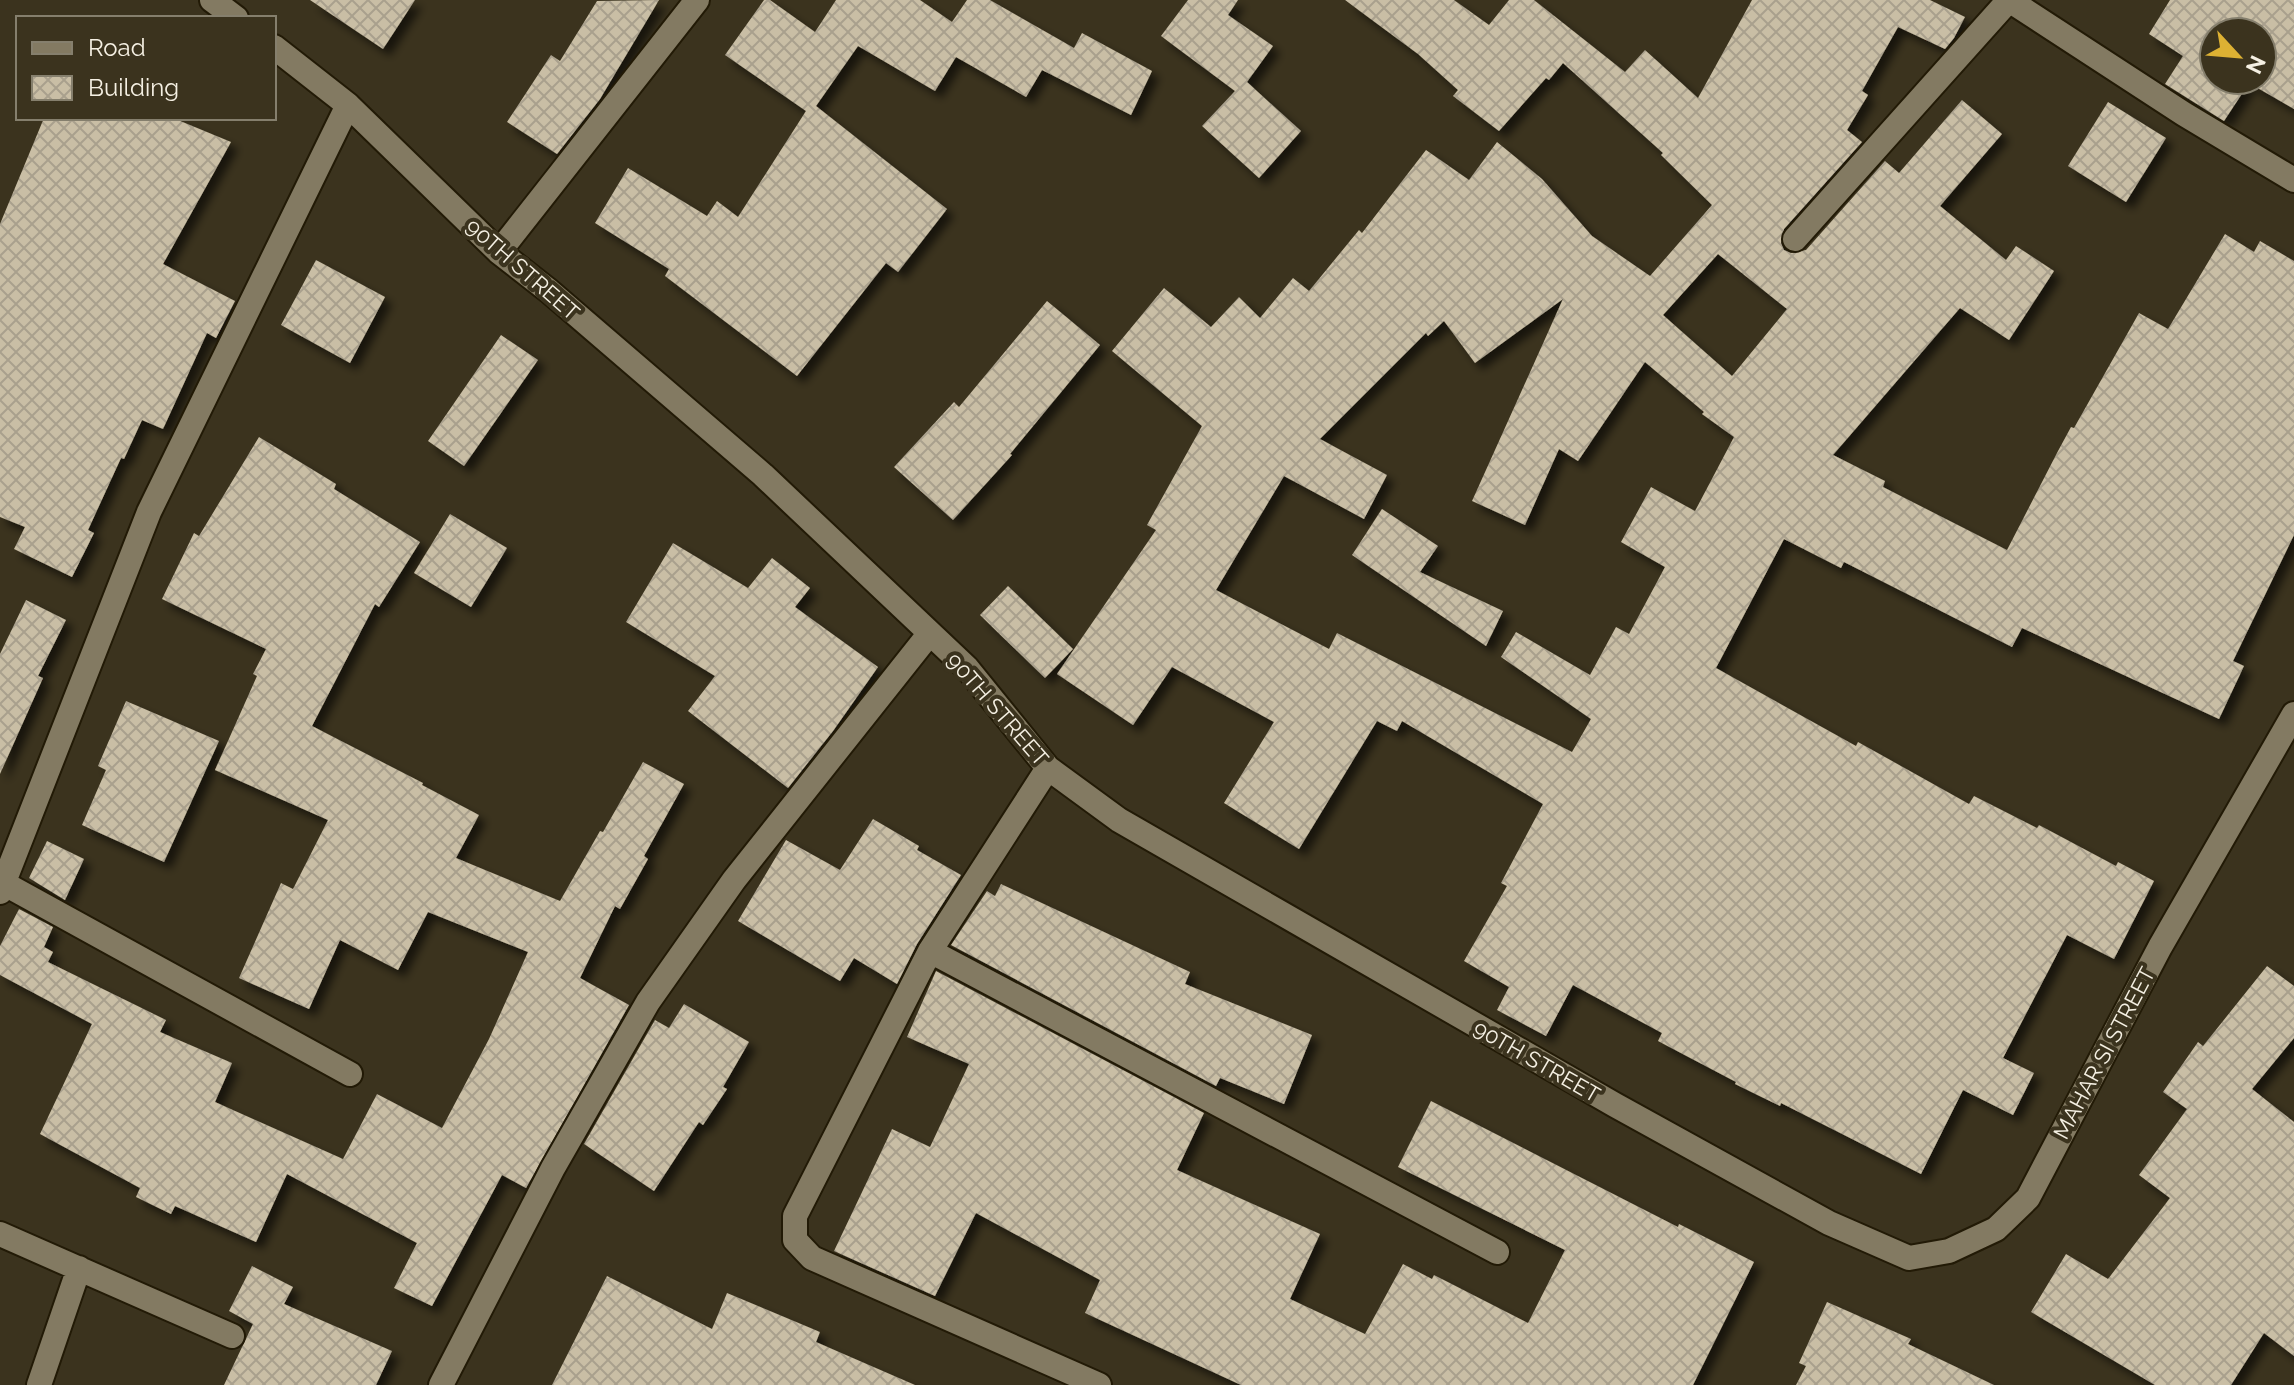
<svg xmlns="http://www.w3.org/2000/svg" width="2294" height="1385" font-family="Raleway,sans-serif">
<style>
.building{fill:url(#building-cross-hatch);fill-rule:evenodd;filter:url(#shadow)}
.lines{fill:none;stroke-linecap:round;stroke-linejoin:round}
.minor-casing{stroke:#221a06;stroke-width:28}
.minor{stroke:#837a62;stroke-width:24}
.labels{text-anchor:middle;stroke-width:8;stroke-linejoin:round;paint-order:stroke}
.street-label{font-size:22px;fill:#f5f0e3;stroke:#3b331e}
</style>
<defs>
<pattern id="building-cross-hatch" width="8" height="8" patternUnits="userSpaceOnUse" patternTransform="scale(2)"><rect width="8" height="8" fill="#c9bea5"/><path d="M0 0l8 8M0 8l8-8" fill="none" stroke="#a9a08d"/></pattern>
<filter id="shadow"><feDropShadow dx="7" dy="7" stdDeviation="4" flood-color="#0009"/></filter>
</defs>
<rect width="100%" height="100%" fill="#3b331e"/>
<path class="building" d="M310,0H415L383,49Z
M659,0L600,99L557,154L507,122L551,55L560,61L597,1Z
M764,0H770L815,32L836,0H920L952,22L967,0H990L1074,48L1082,33L1152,71L1131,115L1042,70L1026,97L956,57L935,91L858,46L816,106L947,209L898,272L886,263L797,376L665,276L669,269L595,223L628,168L707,216L717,201L738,217L806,111L725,55Z
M1188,0H1238L1228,15L1273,46L1247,82L1301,131L1259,178L1202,126L1235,91L1161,36Z
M1345,0H1454L1489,25L1509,0H1534L1625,72L1645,50L1698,98L1752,0H1930L1965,17L1954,38L1945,49L1898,27L1862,91L1868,95L1847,130L1862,142L1784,229L1781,243L1784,250L1791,253L1806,250L1885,161L1899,173L1962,100L2002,134L1940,206L2006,260L2016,246L2054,271L2009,340L1960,308L1833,455L1885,481L1883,487L2007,550L2058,451L2071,427L2074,428L2139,313L2168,329L2225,234L2254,252L2260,241L2294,261V535L2233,661L2244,666L2219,719L2022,628L2012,647L1844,562L1841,568L1784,539L1716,668L1856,746L1858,742L1969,804L1974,796L2037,828L2039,825L2116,866L2118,862L2154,881L2114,959L2067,935L2003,1058L2034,1073L2013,1115L1963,1090L1921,1174L1781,1103L1780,1106L1735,1084L1736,1082L1658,1041L1662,1033L1573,985L1546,1036L1497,1010L1509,987L1464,961L1507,886L1501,883L1543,804L1402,721L1397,731L1377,721L1299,849L1224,803L1274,722L1172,667L1133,725L1057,674L1156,530L1147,525L1202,426L1112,351L1164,288L1211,327L1239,297L1260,318L1293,278L1309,291L1359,230L1362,233L1426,150L1469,180L1497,142L1542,179L1592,236L1650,276L1712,205L1661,155L1663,153L1563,63L1549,80L1546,78L1499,131L1453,96L1458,90L1418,54ZM1718,254L1787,309L1732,376L1663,315ZM1563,299L1472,501L1525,525L1559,449L1578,461L1645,362L1704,412L1702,414L1734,437L1695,511L1651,487L1621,542L1665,567L1629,634L1616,627L1590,675L1516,632L1501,657L1591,719L1572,752L1337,633L1329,649L1216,590L1284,476L1364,519L1387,475L1320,439L1426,333L1428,336L1444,321L1475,363Z
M2170,0H2294V109L2249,83L2224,121L2165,84L2183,56L2149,34ZM2214,32H2262V80H2214Z
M2108,102L2166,138L2126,202L2068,166Z
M44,118H173L231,142L163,264L235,301L216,338L207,333L163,429L142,420L124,459L121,458L88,530L94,533L72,577L14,549L25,527L0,517V224Z
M316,260L385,297L350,363L281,325Z
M1047,301L1100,345L1010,454L1012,455L953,520L894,467L954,402L959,407Z
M501,335L538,360L464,466L428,441Z
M259,437L336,484L334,489L420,542L379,607L375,604L312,726L423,783L422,785L479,815L456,858L560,901L600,831L603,832L643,762L684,784L644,856L648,859L620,909L615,906L580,978L629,1005L526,1188L502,1175L432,1306L394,1288L417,1243L287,1174L256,1242L175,1206L171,1214L136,1197L140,1188L40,1134L92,1024L0,975V946L19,909L53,927L44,947L53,952L48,962L166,1020L160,1032L232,1063L215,1102L343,1159L377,1094L442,1128L489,1039L528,952L428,912L398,970L340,940L309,1009L239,978L281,883L293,889L328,820L215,770L257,676L253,674L266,649L162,599L194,533L199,536Z
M1382,509L1438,546L1420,572L1503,611L1486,646L1352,555Z
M450,514L507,548L471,607L414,573Z
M673,543L748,588L772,558L810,588L795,607L878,667L833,731L788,788L688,711L715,676L626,622Z
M1008,586L1073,649L1045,678L980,615Z
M26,600L66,620L38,676L43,678L0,774V654Z
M126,701L219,741L164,862L82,825L106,770L98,766Z
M873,819L919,846L917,850L961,875L917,944L897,984L854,958L840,981L738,921L786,840L840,870Z
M47,841L84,859L65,900L29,878Z
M1001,884L1190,972L1185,984L1312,1035L1284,1104L1220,1078L1216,1086L951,945L987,891L995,896Z
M2267,966L2294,986V1038L2252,1089L2294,1122V1356L2264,1333L2231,1385H2155L2031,1312L2066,1254L2108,1279L2170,1198L2139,1175L2187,1109L2163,1092L2198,1042L2203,1046Z
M936,971L1204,1113L1177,1170L1320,1234L1290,1299L1365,1334L1403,1264L1432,1279L1434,1275L1528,1323L1565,1250L1398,1167L1431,1101L1678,1227L1679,1224L1754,1262L1693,1385H1241L1085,1313L1100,1280L976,1213L935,1296L834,1251L892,1129L930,1147L969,1064L907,1037Z
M684,1004L749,1042L723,1087L727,1089L703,1125L699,1122L654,1191L584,1144L655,1020L669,1028Z
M252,1266L293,1287L284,1304L392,1351L376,1385H224L253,1324L229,1311Z
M607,1276L712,1329L727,1293L820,1332L816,1342L915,1385H552Z
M1827,1302L1911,1339L1908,1344L1994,1385H1796L1806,1366L1799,1363Z"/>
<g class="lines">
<defs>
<path id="minor" d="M212,0L236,18
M2009,0L2184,114L2294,180
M274,47L348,105L499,252L549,291L763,475L967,668L1048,768L1119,820L1615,1105L1829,1223L1909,1258L1949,1251L1996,1229L2028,1198L2160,947L2294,714
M1795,239L2009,0
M499,252L697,0
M1048,768L930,951L795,1216V1240L812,1258L1099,1385
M3,883L350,1074
M0,892L149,512L348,105
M930,951L1497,1252
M0,1234L232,1336
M39,1385L79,1268
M441,1385L553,1168L648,1002L734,880L930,633"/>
</defs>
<use href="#minor" class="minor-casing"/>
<use href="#minor" class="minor"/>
</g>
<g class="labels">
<g class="street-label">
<text transform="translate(523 269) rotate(41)" y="8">90TH STREET</text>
<text transform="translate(998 709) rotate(49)" y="8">90TH STREET</text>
<text transform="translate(2104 1053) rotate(-62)" y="8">MAHAR SI STREET</text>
<text transform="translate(1537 1061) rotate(30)" y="8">90TH STREET</text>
</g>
</g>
<rect x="16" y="16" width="260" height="104" fill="#3b331e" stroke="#857f6d" stroke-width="2"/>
<rect x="32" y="42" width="40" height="12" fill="#837a62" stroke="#857f6d" stroke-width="2"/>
<text x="88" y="56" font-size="24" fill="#f5f0e3">Road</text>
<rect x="32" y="76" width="40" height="24" fill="url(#building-cross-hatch)" stroke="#857f6d" stroke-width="2"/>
<text x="88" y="96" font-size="24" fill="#f5f0e3">Building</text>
<g transform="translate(2238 56) rotate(116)"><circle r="38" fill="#3b331e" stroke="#857f6d" stroke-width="2"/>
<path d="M0-6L14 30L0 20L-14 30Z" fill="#ddb133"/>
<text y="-12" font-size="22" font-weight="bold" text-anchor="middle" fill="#f5f0e3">N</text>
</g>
</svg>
